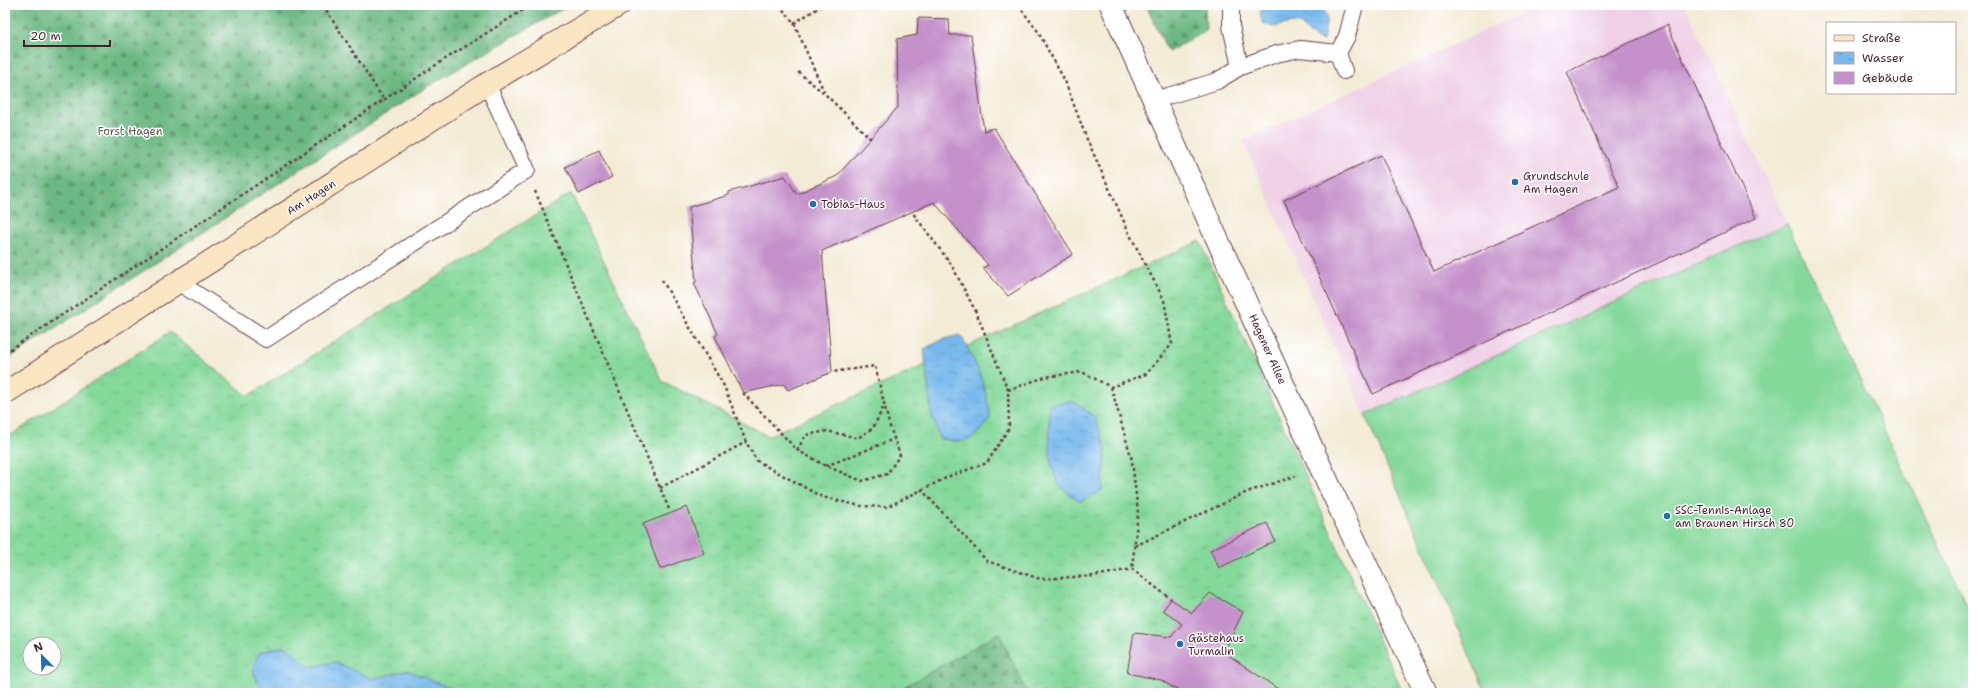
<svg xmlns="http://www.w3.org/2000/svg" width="1978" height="698" font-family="'Shantell Sans',sans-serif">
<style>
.built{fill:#efd0e6}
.grass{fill:url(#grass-tufts);stroke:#687c63;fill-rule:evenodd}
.forest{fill:url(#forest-firs);stroke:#5b6c57}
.pitch{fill:#85d99b;stroke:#687c63}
.water{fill:url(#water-ripples);stroke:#616c8c}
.building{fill:#c491ca}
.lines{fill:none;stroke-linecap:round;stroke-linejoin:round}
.lane-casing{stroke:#633e44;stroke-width:18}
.street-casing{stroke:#633e44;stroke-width:24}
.secondary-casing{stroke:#633e44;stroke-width:24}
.path{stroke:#633e44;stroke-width:2.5;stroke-dasharray:3 3;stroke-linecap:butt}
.lane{stroke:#fff;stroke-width:16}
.street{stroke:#fff;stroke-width:22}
.secondary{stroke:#fbe6c4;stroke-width:22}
.poi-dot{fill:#1f6fb2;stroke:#fff;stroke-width:1.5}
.labels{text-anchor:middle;stroke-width:3;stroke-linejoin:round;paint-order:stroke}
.park-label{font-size:11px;fill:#5c574d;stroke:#fff}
.poi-label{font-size:11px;fill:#4a1f2b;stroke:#fff;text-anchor:start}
.street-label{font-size:11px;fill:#4a1f2b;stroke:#fff}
</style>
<defs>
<pattern id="grass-tufts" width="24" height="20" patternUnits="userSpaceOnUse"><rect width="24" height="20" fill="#85d99b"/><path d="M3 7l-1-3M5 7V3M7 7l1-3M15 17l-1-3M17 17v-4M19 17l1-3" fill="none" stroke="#74ba86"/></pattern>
<pattern id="forest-firs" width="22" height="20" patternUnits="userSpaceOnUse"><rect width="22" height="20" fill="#6cb983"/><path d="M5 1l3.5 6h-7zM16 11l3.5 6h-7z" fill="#5b966b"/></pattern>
<pattern id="water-ripples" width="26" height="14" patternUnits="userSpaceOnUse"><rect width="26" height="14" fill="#78b9ed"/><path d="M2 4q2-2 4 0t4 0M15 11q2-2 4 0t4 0" fill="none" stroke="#6496c0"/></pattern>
</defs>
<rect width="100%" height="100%" fill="#fff"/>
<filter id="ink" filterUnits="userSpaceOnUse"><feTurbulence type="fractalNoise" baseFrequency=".025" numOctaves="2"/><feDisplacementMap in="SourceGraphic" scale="8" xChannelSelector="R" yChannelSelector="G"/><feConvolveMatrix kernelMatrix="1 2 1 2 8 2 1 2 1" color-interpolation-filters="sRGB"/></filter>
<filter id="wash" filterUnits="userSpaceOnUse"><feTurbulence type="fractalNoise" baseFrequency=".012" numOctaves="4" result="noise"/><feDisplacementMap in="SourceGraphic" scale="16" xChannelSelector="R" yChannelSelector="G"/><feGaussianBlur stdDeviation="0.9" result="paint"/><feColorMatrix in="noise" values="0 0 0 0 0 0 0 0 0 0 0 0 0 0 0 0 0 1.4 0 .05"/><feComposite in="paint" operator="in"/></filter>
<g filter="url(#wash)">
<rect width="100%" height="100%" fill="#f3ebd5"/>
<path class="built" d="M1540,5H1685L1787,224L1365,415L1243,141Z"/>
<path class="grass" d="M571,193L662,381L768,436L1200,241L1403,693H1027L999,633L894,693H5V439L170,332L248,396ZM30,644H54V668H30Z"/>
<path class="forest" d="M5,5H569L430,85L5,361Z
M1146,5H1205L1206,31L1168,52Z
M999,633L1027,693H894Z"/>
<path class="pitch" d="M1787,224L1973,618V693H1486L1365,415Z"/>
<path class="water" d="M1266,5H1322L1327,18L1323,41L1316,38L1300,24L1291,23L1273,27L1263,23L1260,15L1262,8Z
M960,335C978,365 985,383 990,418C972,442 970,444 939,439L931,412L924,349L944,339Z
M1073,401L1095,417L1106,450L1102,490L1080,502C1074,497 1064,491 1059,484C1045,461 1051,431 1049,405Z
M285,646L310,667L335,662L373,679L407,670L462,693H262L252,668L260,652Z"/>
<g id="blocks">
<path class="building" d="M918,18L949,19L950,35H971L984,131L994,128L1073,254L1008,296L983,268L988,265L934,202L822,251L832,372L788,390L784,384L743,393L715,336L718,334L694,283L696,282L689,207L729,195V192L785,176L797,194L837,176L898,107L897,39L917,35Z
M1667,25L1756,218L1373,394L1284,200L1381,155L1434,272L1619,187L1567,72Z
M599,150L612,177L579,194L565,167Z
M687,507L704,553L660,569L643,524Z
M1267,523L1275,541L1219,568L1210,550Z
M1210,593L1243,612L1224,652L1278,689L1275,693H1182L1161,680L1127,673L1134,633L1171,637L1182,624L1163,610L1171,599L1192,613Z"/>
</g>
</g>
<g filter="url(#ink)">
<use href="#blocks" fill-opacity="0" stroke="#633e44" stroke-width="1"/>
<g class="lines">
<defs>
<path id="lane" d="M1231,5V26L1240,67
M1338,53L1347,36L1355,5
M1155,100L1217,81L1240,67L1276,54L1300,49L1338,53L1344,71
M178,282L266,339L527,170L487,84"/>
<path id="street" d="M1111,5L1321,468L1426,693"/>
<path id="secondary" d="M5,393L487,84L619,5"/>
</defs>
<use href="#lane" class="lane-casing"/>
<use href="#street" class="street-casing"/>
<use href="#secondary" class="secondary-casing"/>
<path class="path" d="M323,5L384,100
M779,5L794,23L825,94
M794,23L823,5
M798,72L825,94L871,139
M535,191L669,509
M662,280L724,386L746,442L757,461L822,497L861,506L887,507L950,476L987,463L1009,428L1008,390L976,312L951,264L912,212
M5,353L439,63L531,5
M1111,387L1132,460L1138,513L1132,569
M1008,390L1045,377L1082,372L1111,387L1146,374L1172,344L1164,300L1130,235L1086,137L1065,81L1037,30L1018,5
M743,393L797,450L826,466L862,481L887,474L900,455L889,424L875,366L832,372
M797,450L806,435L827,431L858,438L873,428L884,406
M826,466L894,439
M660,488L746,442
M921,489L987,561L1040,579L1094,576L1132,569L1171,599
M1135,546L1247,492L1296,476"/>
<use href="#lane" class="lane"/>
<use href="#street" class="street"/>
<use href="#secondary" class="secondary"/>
</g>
</g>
<g class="poi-dot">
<circle cx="1515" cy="182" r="4"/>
<circle cx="813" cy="204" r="4"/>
<circle cx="1667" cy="516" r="4"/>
<circle cx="1180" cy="644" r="4"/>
</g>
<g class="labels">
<g class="park-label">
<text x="130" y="135">Forst Hagen</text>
</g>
<g class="poi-label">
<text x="1523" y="180">Grundschule<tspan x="1523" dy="13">Am Hagen</tspan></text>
<text x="821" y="208">Tobias-Haus</text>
<text x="1675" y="514">SSC-Tennis-Anlage<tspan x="1675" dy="13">am Braunen Hirsch 80</tspan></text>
<text x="1188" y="642">Gästehaus<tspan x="1188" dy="13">Turmalin</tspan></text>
</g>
<g class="street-label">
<text transform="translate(311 197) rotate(-33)" y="4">Am Hagen</text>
<text transform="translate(1268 349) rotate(66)" y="4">Hagener Allee</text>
</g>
</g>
<rect width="1978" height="698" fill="none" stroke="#fff" stroke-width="20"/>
<rect x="1826" y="22" width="130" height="72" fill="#ffffff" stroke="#b7a5aa"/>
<rect x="1834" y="35" width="20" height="6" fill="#fbe6c4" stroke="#b7a5aa"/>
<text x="1862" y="42" font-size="12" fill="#4a1f2b">Straße</text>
<rect x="1834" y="52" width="20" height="12" fill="url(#water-ripples)" stroke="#b7a5aa"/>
<text x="1862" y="62" font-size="12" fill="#4a1f2b">Wasser</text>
<rect x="1834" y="72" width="20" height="12" fill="#c491ca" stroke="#b7a5aa"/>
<text x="1862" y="82" font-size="12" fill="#4a1f2b">Gebäude</text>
<g transform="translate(42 656) rotate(337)"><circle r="19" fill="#ffffff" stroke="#b7a5aa"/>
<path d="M0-3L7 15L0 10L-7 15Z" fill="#1f6fb2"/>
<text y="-6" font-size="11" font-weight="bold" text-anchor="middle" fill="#4a1f2b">N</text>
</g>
<path d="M24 40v6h86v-6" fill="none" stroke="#4a1f2b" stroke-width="2"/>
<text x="30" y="40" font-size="12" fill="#4a1f2b" stroke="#ffffff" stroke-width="3" paint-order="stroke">20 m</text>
</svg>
